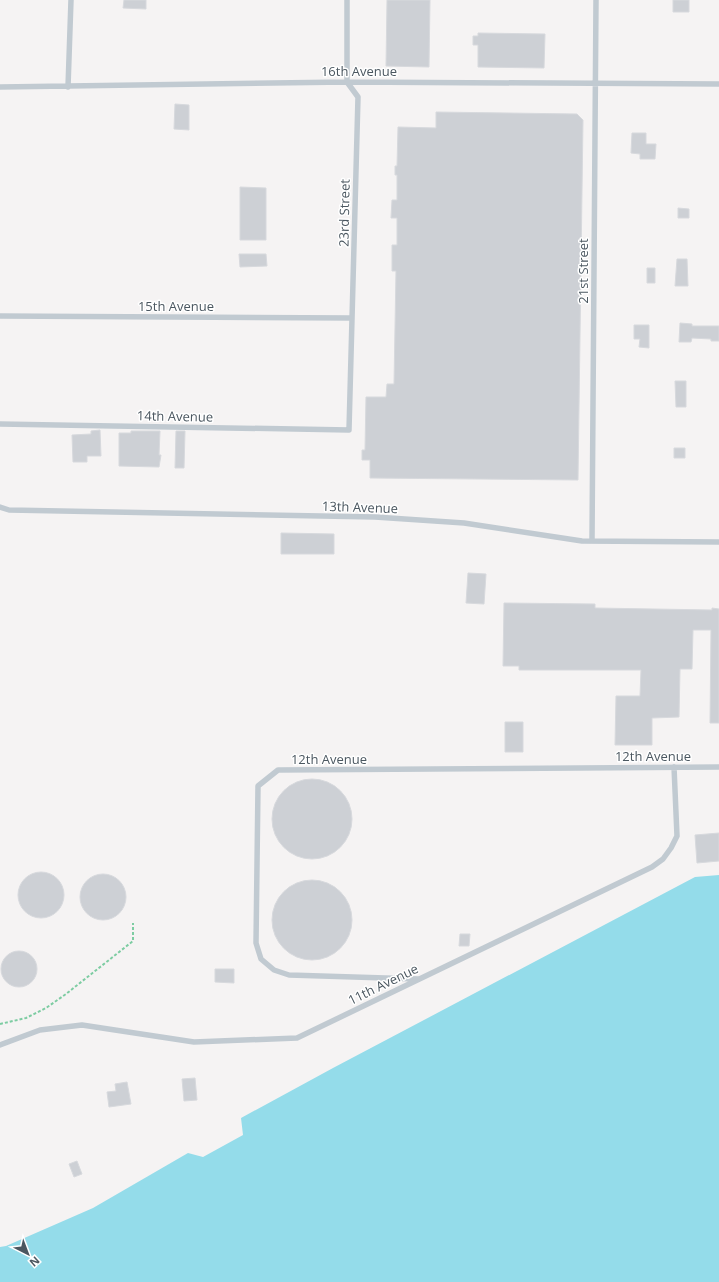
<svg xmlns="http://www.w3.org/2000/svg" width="719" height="1282" font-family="'Open Sans',sans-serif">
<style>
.water{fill:#94dcea}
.building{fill:#cdd0d5;stroke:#d7d9dd}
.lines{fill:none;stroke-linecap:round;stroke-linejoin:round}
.path{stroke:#7dcca2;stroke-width:2;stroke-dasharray:3 2;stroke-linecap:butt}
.lane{stroke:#c1cad1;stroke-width:5.5}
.labels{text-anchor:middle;stroke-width:3;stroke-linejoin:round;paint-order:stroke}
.street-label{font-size:13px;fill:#4b5760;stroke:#fff}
</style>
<rect width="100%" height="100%" fill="#f5f3f3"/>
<path class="water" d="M719,875V1282H0V1247L6,1246L93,1208L188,1153L203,1157L243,1135L241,1118L333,1068L695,877Z"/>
<path class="building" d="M124,0H146V9L123,8Z
M387,0H430L429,67L386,66Z
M673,0H689V12H673Z
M478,33L545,34L544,68L478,67V45H473V36H478Z
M175,104L189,105V130L174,129Z
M436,112L577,114L583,120L578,480L370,478V460H362V450H365L366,397H386L387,384H394L396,271H392V245H397V218H391L392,200H397V175H395V166H397L398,127L436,128Z
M632,133H646V144H656L655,159H640V154L631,153Z
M240,187L266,188V240H240Z
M678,208L689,209V218H678Z
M239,254H266L267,266L240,267Z
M677,259H687L688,286H675Z
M647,268H655V283H647Z
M680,323L692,324V326H719V341H711V339L692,338L691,342H679Z
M634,325H649V348L639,347L640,339H634Z
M675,381H686V407H676Z
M100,430L101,456H87V462H73L72,435L91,434V431Z
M131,431H160L159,455H161L159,467L119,466V433H131Z
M176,431H185L184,468H175Z
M674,448H685V458H674Z
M281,533L334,534V554H281Z
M468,573L486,574L484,604L466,603Z
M504,603L595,604V608L712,610V608L719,609V723H710L711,630H693L692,669H680L679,717L652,718V745H615L616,696H640L641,670H519V666H503Z
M505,722H523V752H505Z
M272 819a40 40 0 1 1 80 0a40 40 0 1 1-80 0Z
M719,833V861L697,863L695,835Z
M18 895a23 23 0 1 1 46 0a23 23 0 1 1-46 0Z
M80 897a23 23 0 1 1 46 0a23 23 0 1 1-46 0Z
M272 920a40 40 0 1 1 80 0a40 40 0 1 1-80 0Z
M460,934H470L469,946H459Z
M1 969a18 18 0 1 1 36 0a18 18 0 1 1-36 0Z
M215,969H234V983L215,982Z
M195,1078L197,1100L184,1101L182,1079Z
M127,1082L131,1104L109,1107L107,1092L116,1091L115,1084Z
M77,1161L82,1174L74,1177L69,1164Z"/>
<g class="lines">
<path class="path" d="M0,1024L26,1018L46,1008L66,994L133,941V923"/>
<path class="lane" d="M0,87L347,82L719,84
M68,87L71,0
M0,316L352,318
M0,424L349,430L358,97L347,82V0
M0,507L9,510L375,517L464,523L582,541L719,542
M592,541L596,0
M418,979L289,975L274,970L261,959L256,943L258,786L278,770L719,767
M0,1045L40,1030L82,1025L194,1042L297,1038L652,867L663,859L671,848L677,836L674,767"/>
</g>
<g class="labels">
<g class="street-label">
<text x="359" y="76">16th Avenue</text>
<text transform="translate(344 213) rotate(-89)" y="5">23rd Street</text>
<text transform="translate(583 271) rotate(-90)" y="5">21st Street</text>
<text x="176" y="311">15th Avenue</text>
<text transform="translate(175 416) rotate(1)" y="5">14th Avenue</text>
<text transform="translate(360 507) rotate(2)" y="5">13th Avenue</text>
<text x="653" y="761">12th Avenue</text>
<text x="329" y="764">12th Avenue</text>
<text transform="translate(383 984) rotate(-26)" y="5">11th Avenue</text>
</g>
</g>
<g transform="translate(28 1254) rotate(138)" stroke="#ffffff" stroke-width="3" paint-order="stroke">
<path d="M0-3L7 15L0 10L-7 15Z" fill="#4b5760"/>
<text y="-6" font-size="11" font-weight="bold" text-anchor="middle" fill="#4b5760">N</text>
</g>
</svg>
